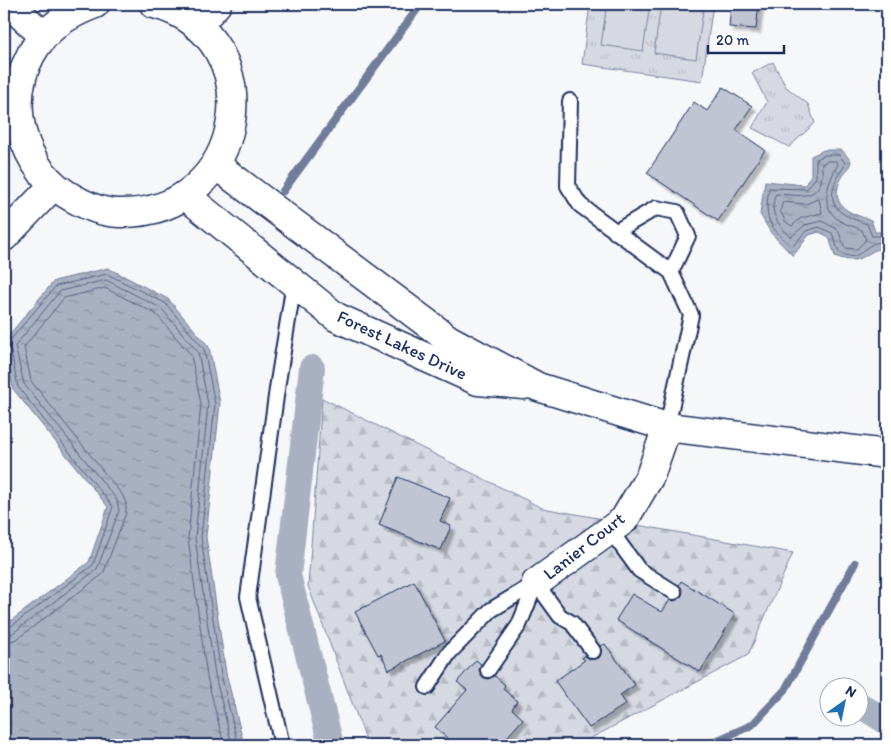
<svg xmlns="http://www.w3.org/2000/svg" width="891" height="749" font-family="Itim,sans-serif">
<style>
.grass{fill:url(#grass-tufts);stroke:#7884a0}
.forest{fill:url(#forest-firs);stroke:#7884a0}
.pitch{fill:#d6d9e2;stroke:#7884a0}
.water{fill:url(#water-ripples);stroke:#707c99}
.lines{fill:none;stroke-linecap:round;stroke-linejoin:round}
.shore{stroke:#546386;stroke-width:1}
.stream{stroke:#707c99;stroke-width:8}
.canal{stroke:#a9b0c1;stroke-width:26}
.building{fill:#c0c4d3;stroke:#1b2f5e;filter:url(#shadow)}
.lane-casing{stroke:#1b2f5e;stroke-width:18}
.street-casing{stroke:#1b2f5e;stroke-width:31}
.lane{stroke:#fff;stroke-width:14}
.street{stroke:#fff;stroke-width:28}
.labels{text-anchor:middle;stroke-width:4.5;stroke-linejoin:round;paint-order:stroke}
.street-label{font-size:18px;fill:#1b2f5e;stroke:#fff}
</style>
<defs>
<pattern id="grass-tufts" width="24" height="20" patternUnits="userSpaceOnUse" patternTransform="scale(1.25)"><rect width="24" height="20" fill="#d6d9e2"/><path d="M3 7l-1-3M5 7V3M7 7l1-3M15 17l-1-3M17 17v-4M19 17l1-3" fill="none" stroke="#b7bbc4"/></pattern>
<pattern id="forest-firs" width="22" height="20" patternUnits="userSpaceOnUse" patternTransform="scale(1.25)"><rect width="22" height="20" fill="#d6d9e2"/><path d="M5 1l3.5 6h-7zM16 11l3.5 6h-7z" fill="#b7bbc4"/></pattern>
<pattern id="water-ripples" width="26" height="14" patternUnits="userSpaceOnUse" patternTransform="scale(1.25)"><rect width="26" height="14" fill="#a9b0c1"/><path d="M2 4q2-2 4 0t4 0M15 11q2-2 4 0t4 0" fill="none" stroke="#8990a0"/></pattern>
<filter id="shadow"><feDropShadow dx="4.5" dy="4.5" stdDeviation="1" flood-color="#0004"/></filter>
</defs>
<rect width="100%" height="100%" fill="#f6f7f9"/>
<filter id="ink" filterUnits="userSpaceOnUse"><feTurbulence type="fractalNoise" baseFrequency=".02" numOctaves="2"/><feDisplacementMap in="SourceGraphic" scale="10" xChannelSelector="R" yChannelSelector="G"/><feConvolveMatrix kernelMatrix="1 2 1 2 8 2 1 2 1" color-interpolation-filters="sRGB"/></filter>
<g filter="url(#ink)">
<path class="grass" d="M590,4H713L702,81L582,64Z
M773,62L786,87L808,104L815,123L789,147L752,128L767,102L752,73Z"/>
<path class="forest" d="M322,398L542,508L793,553L748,655L578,745H368L308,586Z"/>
<path class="pitch" d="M607,4H650L643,51L601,45Z
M661,4H704L696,59L654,53Z"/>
<path class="water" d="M824,150H842L851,161C849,170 844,173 840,181C829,207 852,214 871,220L875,232H887V247C863,250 864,268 835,256L829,237L819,232L809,235L793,256L771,233L760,214L765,181L805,185L811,175V156Z
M108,268L168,299L209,347L220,403L206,537L226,673L244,745H4V626L89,562L108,507L13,389L4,341L54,281Z"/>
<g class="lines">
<path class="shore" d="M827,161H836L838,164C829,182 817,205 840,221C846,225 855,226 862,230L866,240L857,249L845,248L838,230L822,221L805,225L791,237C778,225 768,212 776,194C793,194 819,203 822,176C823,172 821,168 822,164Z
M819,199L822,213L801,218L792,226L786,222L780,211L783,202L805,204Z
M887,236H872L867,224C845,216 824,210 836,180C838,173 844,170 845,163L839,155H825L816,159V177L807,189L769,188C764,220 768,225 792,247L806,231L819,227L832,233L839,252C858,262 857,253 871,245C875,242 883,242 887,242
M4,629L9,628L93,565L113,507L18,387L11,352L6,345L56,286L107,274L165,303L204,349L215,404L201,537L221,674L238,745
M4,636L13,633L97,569L119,511L117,500L24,384L15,346L60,291L106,280L161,308L198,352L208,404L195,538L215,675L232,745
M4,643L17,639L103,574L126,513V503L123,496L31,381L24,347L64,298L105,288L156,314L191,355L201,404L188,538L207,677L224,745"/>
<path class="stream" d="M283,191L421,4
M707,745L752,725L785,690L855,563"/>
<path class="canal" d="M312,368L288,575L331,745
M858,704L887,722"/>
</g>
<path class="building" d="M731,4H759L756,29L729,27Z
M723,87L752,106L736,130L765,150L718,221L647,173L694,102L707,111Z
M398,477L450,498L440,521L451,526L441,550L379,525Z
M414,581L445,641L389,670L381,654L378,655L355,612Z
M681,581L735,614L700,672L616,620L632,594L662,612L670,600L674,601L681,597L683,592L679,585Z
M605,644L635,685L620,695L626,704L589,728L555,681L585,660L582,658L585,656L590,659L599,658L601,654L600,646Z
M476,660L481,664L479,670L483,677L488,679L495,676L505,685L503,689L517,701L512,709L523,719L500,745H455L435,727L467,690L457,682Z"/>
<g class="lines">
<defs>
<path id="lane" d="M570,101L568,186L580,205L671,272L691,315L667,427
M615,232L656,208L677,212L688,236L671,272
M610,530L639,570L674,592
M536,583L560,616L572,623L593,651
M488,670L519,625L536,583
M427,687L449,653L491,610L536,583
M282,745L248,597L278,382L294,283"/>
<path id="street" d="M9,4L44,36
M95,4C76,11 58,20 44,36C2,83 14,161 66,194C82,204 100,213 119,213C250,216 275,35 154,4
M197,26L217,4
M216,165L448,339L538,387L667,427L887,454
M186,196L336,317L478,381L524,385
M4,237L53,186
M536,583L624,520L650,476L667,427"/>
</defs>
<use href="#lane" class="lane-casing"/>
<use href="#street" class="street-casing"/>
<use href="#lane" class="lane"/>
<use href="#street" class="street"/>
</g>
</g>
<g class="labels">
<g class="street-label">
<text transform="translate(402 345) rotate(25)" y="6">Forest Lakes Drive</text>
<text transform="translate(584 546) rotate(-38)" y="6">Lanier Court</text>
</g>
</g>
<rect width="891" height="749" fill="none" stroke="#fff" stroke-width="20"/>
<rect x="10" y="10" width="871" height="729" fill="none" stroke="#1b2f5e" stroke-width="2" filter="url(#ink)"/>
<g transform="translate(844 702) rotate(33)"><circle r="24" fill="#ffffff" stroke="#a4acbf"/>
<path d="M0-4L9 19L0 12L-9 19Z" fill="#1f6fb2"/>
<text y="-8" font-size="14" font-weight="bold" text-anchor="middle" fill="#1b2f5e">N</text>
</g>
<path d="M708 45v8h76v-8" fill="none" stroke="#1b2f5e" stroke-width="2.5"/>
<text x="716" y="45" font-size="15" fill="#1b2f5e" stroke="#ffffff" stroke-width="4" paint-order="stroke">20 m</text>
</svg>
